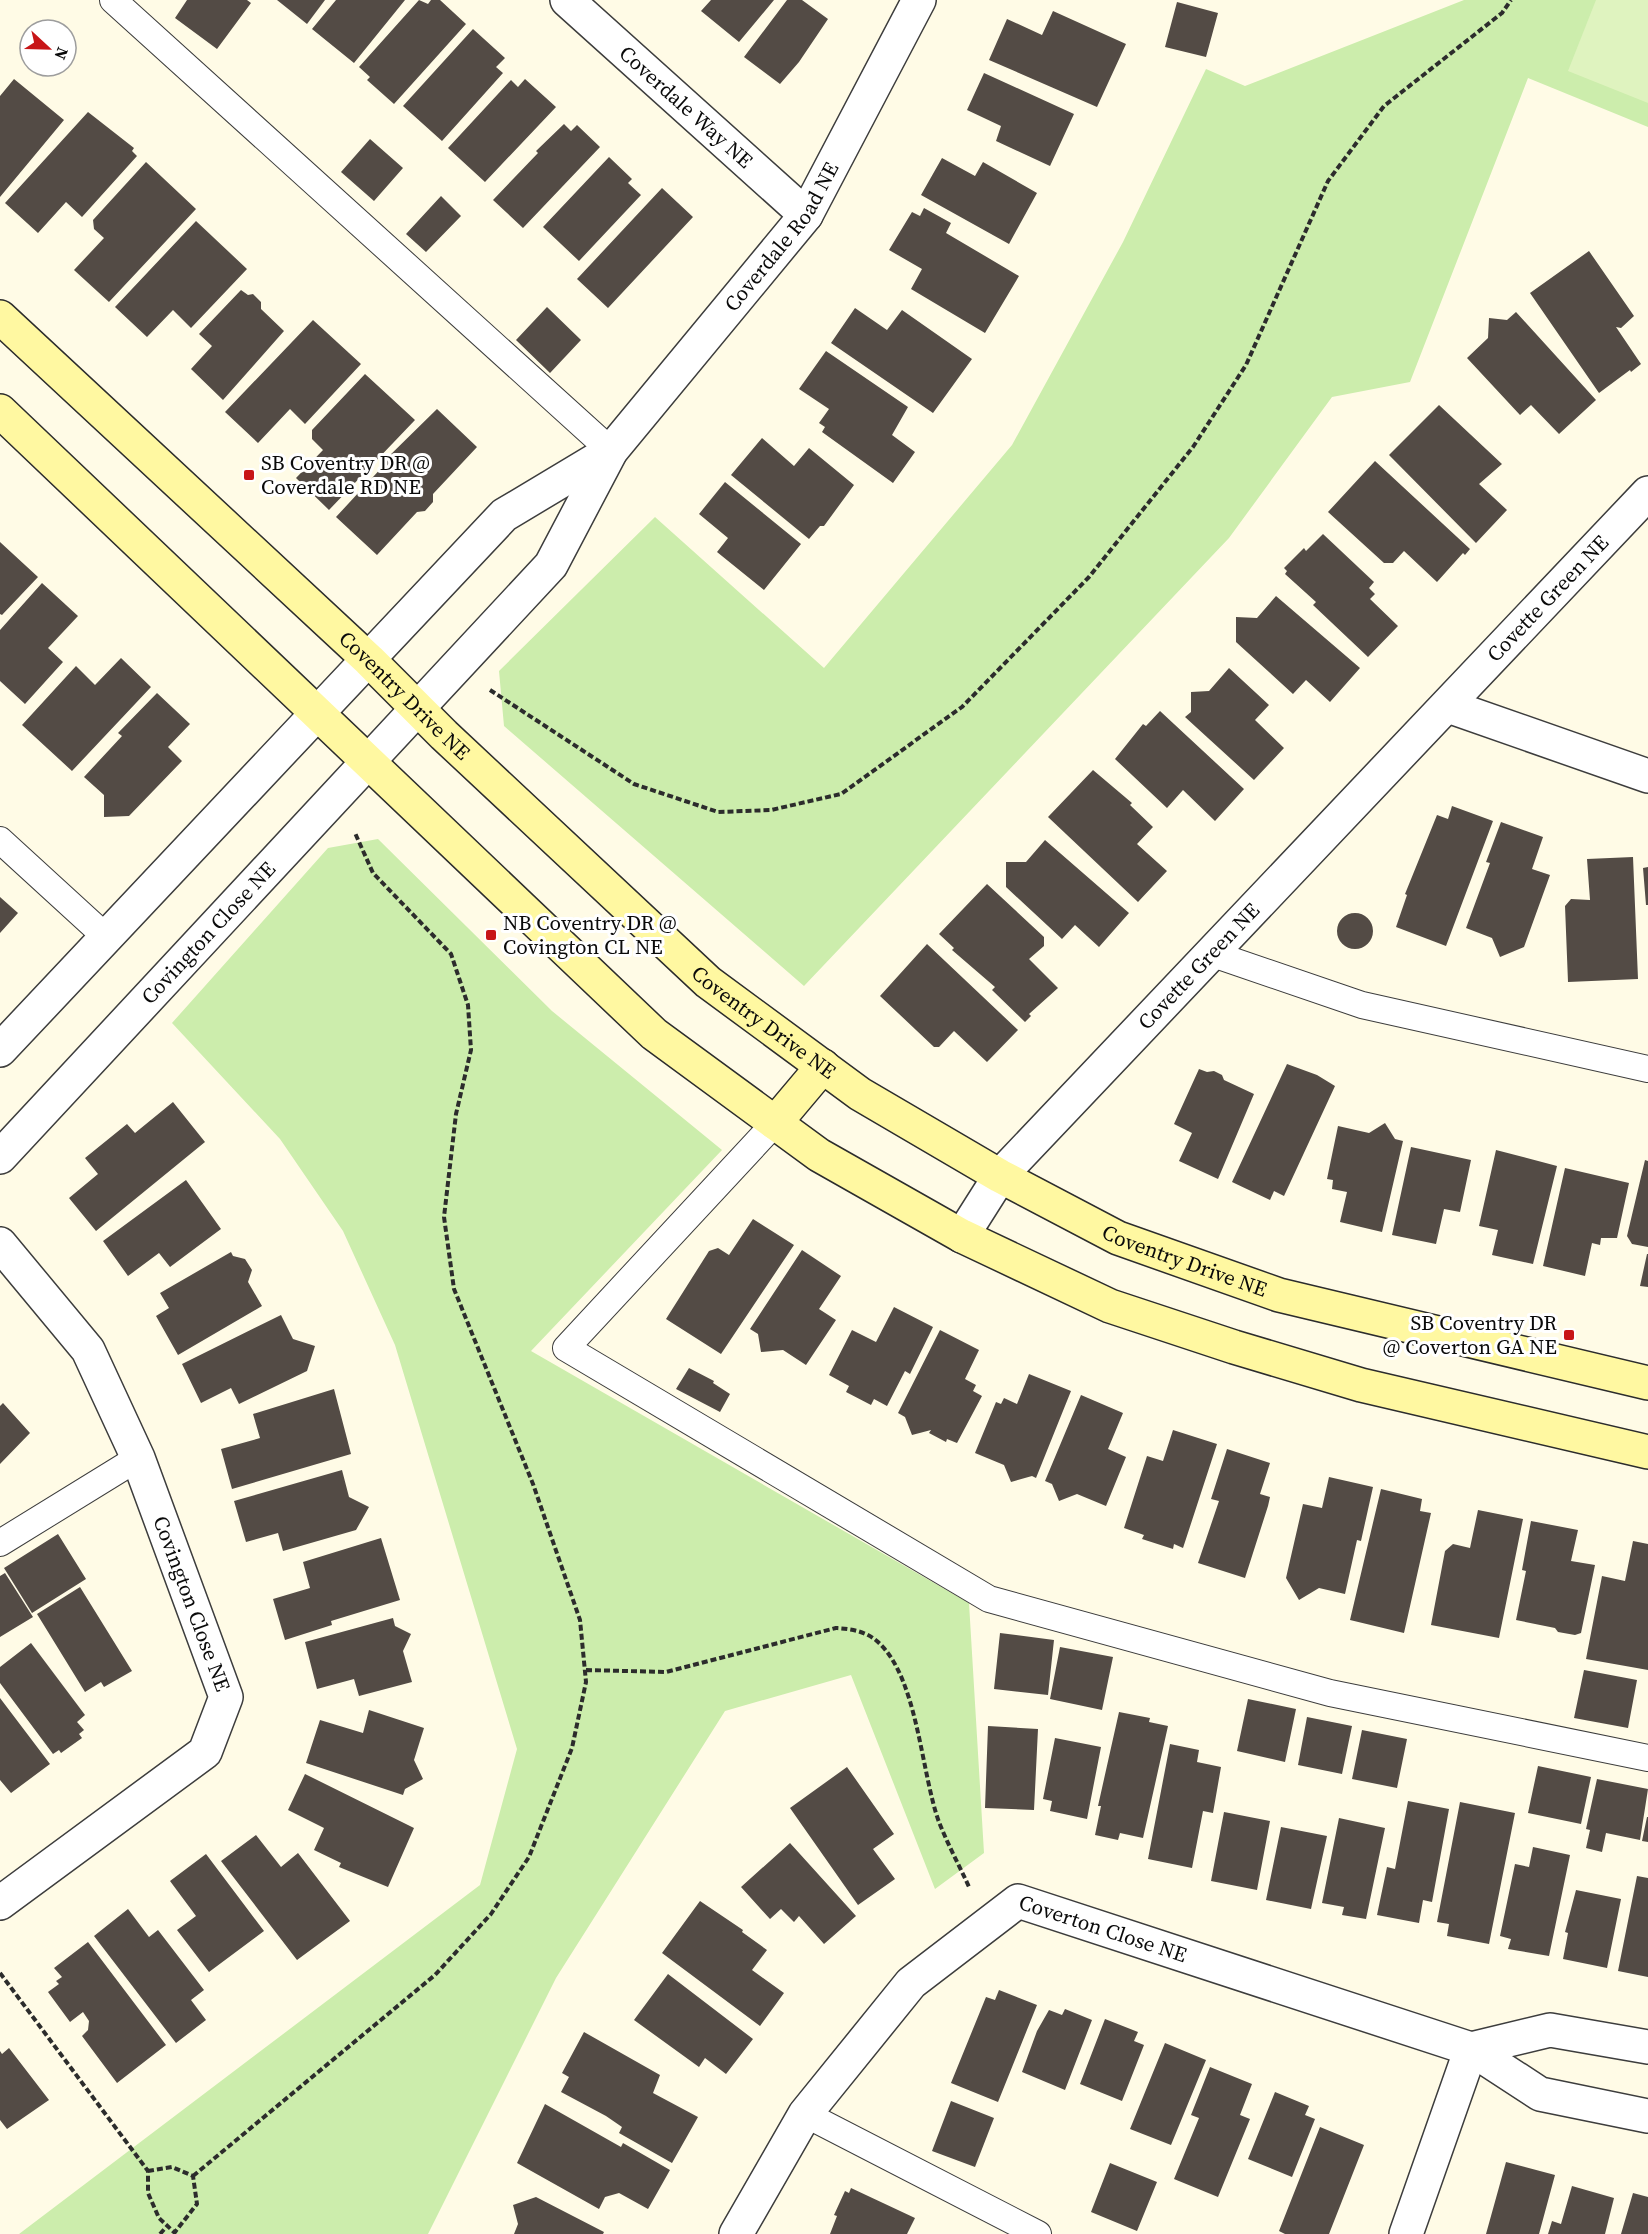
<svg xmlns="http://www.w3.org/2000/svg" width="1648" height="2234" font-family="'Source Serif 4',serif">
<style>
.green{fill:#ccedac}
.pitch{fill:#dff3bf}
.building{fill:#534b45}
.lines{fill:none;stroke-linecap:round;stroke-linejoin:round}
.lane-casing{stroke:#3d3d3d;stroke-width:28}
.street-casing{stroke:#3d3d3d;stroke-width:36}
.secondary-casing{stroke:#2c2c2c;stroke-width:36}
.path{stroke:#2c2c2c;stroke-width:4;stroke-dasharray:6 3;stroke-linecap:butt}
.lane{stroke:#fff;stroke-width:26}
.street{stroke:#fff;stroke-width:33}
.secondary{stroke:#fff8a1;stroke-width:33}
.poi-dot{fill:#c71517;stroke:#fff;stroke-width:2}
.labels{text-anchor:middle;stroke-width:6;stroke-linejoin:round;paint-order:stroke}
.street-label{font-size:21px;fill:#0a0a0a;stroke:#fff}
.poi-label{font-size:21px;fill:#0a0a0a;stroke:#fff;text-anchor:start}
</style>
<rect width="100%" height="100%" fill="#fffbe6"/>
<path class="green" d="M1464,0H1648V127L1528,78L1410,382L1332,397L1229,538L804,986L504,726L499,671L655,517L824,668L1012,445L1123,242L1206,69L1245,86Z
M378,839L552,1011L722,1150L531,1351L969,1603L984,1853L935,1889L851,1675L725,1711L556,1978L428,2234H19L480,1885L517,1749L395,1345L343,1231L280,1139L172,1023L328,848Z"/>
<path class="pitch" d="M1596,0H1648V103L1568,71Z"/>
<path class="building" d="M187,0H247L251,3L217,49L175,18Z
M277,0H325L307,24Z
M336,0H405L354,63L312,29Z
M419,0L428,4L431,0H440L466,24L394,104L367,80L370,77L359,67Z
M711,0H774L739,42L701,11Z
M787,0H802L828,19L799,62L780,84L744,57Z
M1177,2L1218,13L1206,57L1165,47Z
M1053,11L1126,44L1097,107L989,60L1007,19L1042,35Z
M473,29L505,58L496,67L503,73L442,141L403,106Z
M984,73L1074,114L1050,166L996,141L1001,126L967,110Z
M14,79L64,120L0,197V96Z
M525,79L556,107L485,182L448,148L511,80L518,87Z
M88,112L134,148L132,151L137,156L82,217L66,202L38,233L5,203Z
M564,124L571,131L577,125L600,147L523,228L493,200L538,153L536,151Z
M370,139L403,168L374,201L341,172Z
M609,157L632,179L628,183L641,195L579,261L543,227Z
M942,158L975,176L983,162L1037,193L1009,244L921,195Z
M146,162L196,209L109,302L74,270L104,238L94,229L93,220Z
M662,188L693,217L608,308L577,279Z
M441,196L461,216L426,252L406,234Z
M924,208L951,223L946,233L1019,276L985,333L911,289L922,269L889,250L912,212L920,216Z
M196,221L247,269L191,328L173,310L147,337L115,307Z
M1589,251L1634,316L1621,328L1616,327L1641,364L1631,372L1630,370L1599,393L1530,293Z
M241,290L248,295L253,294L261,302V309L284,331L223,400L191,369L212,346L199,334Z
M547,307L581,340L550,373L516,340Z
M855,308L887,330L902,310L972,359L933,413L831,343Z
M1516,312L1596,400L1559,434L1531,405L1520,415L1467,358L1488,338L1489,318L1507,320Z
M313,320L361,364L305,424L290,409L258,443L225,412Z
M826,351L908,407L892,435L915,452L893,483L822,432L825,427L819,423L829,409L799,389Z
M365,374L415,420L329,510L296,478L323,450L312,439V430Z
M1439,405L1502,464L1479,484L1507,510L1476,543L1389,455Z
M437,409L477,447L433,494V502L425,511L417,512L377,555L336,517L385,464L383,462Z
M762,438L794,466L809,448L854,485L824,526H820L809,539L731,475Z
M1375,461L1470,549L1465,555L1463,553L1437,582L1404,551L1393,563H1384L1328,512Z
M725,482L801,544L764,590L717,552L728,538L699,514Z
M1323,534L1374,582L1369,588L1375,594L1370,599L1398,626L1368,657L1313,605L1316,602L1285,574L1287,571L1284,568L1304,548L1306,551Z
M0,542L38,577L2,615L0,614Z
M42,583L78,616L48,648L63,662L25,704L0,681V630Z
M1276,596L1360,668L1330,702L1306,680L1293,694L1236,642V617L1257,618Z
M121,658L151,687L72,771L22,725L76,666L95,685Z
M1229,668L1269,705L1255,720L1284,748L1254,780L1185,717L1191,712V692L1209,691Z
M157,693L190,724L168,747L182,761L129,816L104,817V795L84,777L122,736L118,733Z
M1160,711L1244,789L1215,821L1183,790L1167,808L1115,759L1143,724L1146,726Z
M1093,770L1132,803L1130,805L1153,827L1137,844L1167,871L1138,902L1048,817Z
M1452,806L1493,821L1446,946L1396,927L1407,895L1405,894L1437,815L1448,819Z
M1501,822L1543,837L1532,869L1550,875L1524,947L1500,957L1492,938L1466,928L1490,863L1486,862Z
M1045,840L1129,913L1099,947L1075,925L1062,939L1006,887V862H1026Z
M1633,857L1638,979L1568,982L1565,906L1571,899L1590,900L1587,859Z
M1648,867V905H1646L1643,868Z
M987,884L1044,937V946L1029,959L1058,988L1029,1014L1031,1016L1025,1022L992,990L995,987L952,950L954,948L939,934Z
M0,897L18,913L0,933Z
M1337 931a18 18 0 1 1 36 0a18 18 0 1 1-36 0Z
M927,944L1018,1030L987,1062L954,1031L939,1047H934L880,996Z
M1287,1064L1317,1075L1335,1086L1284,1196L1274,1191L1270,1200L1232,1182Z
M1199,1069L1207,1072L1214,1071L1222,1075L1224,1080L1254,1094L1218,1179L1179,1161L1192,1133L1174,1124Z
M173,1102L205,1142L96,1231L69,1198L98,1174L85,1158L127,1124L135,1133Z
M1385,1123L1395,1139L1403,1141L1382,1232L1340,1222L1347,1192L1332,1189L1333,1180L1327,1179L1338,1126L1369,1133Z
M1411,1147L1471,1160L1460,1212L1444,1209L1436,1244L1392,1235Z
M1496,1150L1557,1166L1533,1264L1492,1255L1498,1230L1479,1226Z
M1645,1160L1648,1161V1247L1632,1244L1627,1236Z
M1565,1168L1629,1183L1617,1238H1601L1600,1245L1592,1243L1585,1276L1543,1266Z
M186,1180L221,1229L170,1267L159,1253L128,1276L103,1241Z
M753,1219L794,1245L721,1354L666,1319L709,1251L718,1248L729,1255Z
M802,1250L841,1276L819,1309L836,1320L806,1365L783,1350L761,1352L758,1334L750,1329Z
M231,1252L233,1256L245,1259L252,1270L248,1282L262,1306L178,1355L156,1316L169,1308L160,1293Z
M1647,1254H1648V1287L1640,1286Z
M894,1307L933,1327L910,1374L905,1371L887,1406L874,1399L871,1405L846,1392L849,1386L829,1375L852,1330L876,1342Z
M281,1315L293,1339L315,1346L307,1371L239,1404L231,1388L201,1403L182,1364Z
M940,1330L979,1350L965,1379L976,1385L973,1391L982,1396L957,1443L947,1439L946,1442L929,1433L931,1430L912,1435L905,1417L898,1413Z
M689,1368L714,1381L713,1383L730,1394L720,1412L676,1389Z
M1029,1374L1071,1391L1036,1478L1032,1476L1011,1482L1004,1465L975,1453L996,1402L1001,1404L1004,1398L1017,1404Z
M334,1389L351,1454L232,1489L221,1449L260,1438L253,1414Z
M1081,1395L1123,1413L1108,1449L1126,1457L1106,1506L1077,1494L1059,1501L1052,1484L1045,1481Z
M3,1403L30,1433L0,1464V1406Z
M1173,1430L1217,1444L1183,1548L1174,1544L1173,1549L1142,1539L1144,1535L1124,1528L1147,1456L1163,1461Z
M1227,1449L1270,1463L1260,1494L1270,1497L1268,1506L1245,1578L1198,1563L1219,1501L1211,1499Z
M342,1470L349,1497L369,1507L356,1530L283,1551L278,1533L246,1542L234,1501Z
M1329,1477L1373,1487L1361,1541L1357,1540L1345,1594L1319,1588L1299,1600L1286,1578L1303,1504L1322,1508Z
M1381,1489L1422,1499L1420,1511L1431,1513L1404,1633L1350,1620Z
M1478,1510L1523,1519L1499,1638L1431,1625L1445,1551L1453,1544L1470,1548Z
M1531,1521L1578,1530L1571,1561L1595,1565L1581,1633L1575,1635L1558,1632L1555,1628L1516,1620L1526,1571L1522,1570Z
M58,1534L86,1579L32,1613L4,1568Z
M381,1538L400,1600L331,1621L332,1625L285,1640L273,1599L310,1588L303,1562Z
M1633,1541L1648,1544V1670L1586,1659L1602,1576L1625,1581Z
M5,1573L33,1617L0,1637V1576Z
M80,1587L132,1671L104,1687L101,1682L85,1692L37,1614Z
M393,1618L395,1626L411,1634L403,1651L412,1682L359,1696L354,1679L317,1689L305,1642Z
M1000,1633L1054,1640L1048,1695L994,1689Z
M31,1643L85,1715L77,1722L84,1730L79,1734L82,1738L61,1753L59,1750L53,1754L0,1683V1667Z
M1060,1647L1113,1657L1102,1710L1050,1699Z
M1584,1670L1637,1680L1628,1728L1574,1718Z
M0,1698L50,1764L11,1793L0,1780Z
M1248,1699L1296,1709L1285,1762L1237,1751Z
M369,1710L424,1728L414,1760L423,1779L405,1789L403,1795L306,1763L320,1720L363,1733Z
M1119,1712L1150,1718L1149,1722L1168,1726L1143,1838L1120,1833L1118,1840L1095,1835L1101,1806H1098Z
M1307,1717L1352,1726L1342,1774L1298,1765Z
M988,1726L1038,1729L1034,1810L985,1808Z
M1362,1730L1407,1739L1397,1788L1352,1779Z
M1055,1738L1101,1747L1087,1819L1050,1811L1052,1801L1043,1799Z
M1170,1744L1199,1750L1197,1762L1221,1767L1213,1813L1203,1811L1192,1868L1148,1859Z
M1538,1766L1591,1777L1581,1824L1528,1813Z
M847,1767L894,1834L873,1849L895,1879L858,1905L790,1808Z
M305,1774L414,1828L388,1887L339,1867L341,1863L314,1850L324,1828L288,1810Z
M1597,1779L1648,1789L1640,1840L1606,1833L1602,1852L1586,1848L1590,1830L1586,1829Z
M1408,1801L1449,1809L1432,1902L1423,1900L1419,1923L1377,1915L1387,1867L1395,1869Z
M1460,1802L1515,1813L1489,1944L1447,1936L1449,1924L1437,1922Z
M1224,1812L1270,1821L1257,1890L1211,1881Z
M1647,1817H1648V1842L1642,1841Z
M1339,1818L1385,1828L1366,1919L1342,1915L1344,1907L1322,1903Z
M1281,1827L1327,1836L1311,1909L1266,1900Z
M256,1835L281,1867L298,1853L350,1921L297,1960L221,1861Z
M790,1843L856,1916L824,1944L799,1916L794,1922L781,1909L770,1919L741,1887Z
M1533,1847L1570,1855L1549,1956L1508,1949L1511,1939L1500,1936L1515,1864L1529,1867Z
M206,1854L264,1931L209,1972L177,1930L196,1916L170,1881Z
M1637,1876L1648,1878V1977L1618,1971Z
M1576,1890L1621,1899L1607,1968L1563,1959L1568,1933L1565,1932Z
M700,1901L743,1930L742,1932L767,1950L752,1970L784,1993L760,2026L662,1953Z
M128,1909L149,1937L158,1930L204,1990L191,2000L206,2020L176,2043L94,1936Z
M88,1942L166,2045L117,2083L82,2036L88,2030L89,2021L83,2012L70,2022L48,1992L59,1984L56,1981L62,1977L54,1968Z
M668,1974L753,2039L726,2074L705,2058L699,2067L634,2020Z
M999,1990L1037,2005L998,2102L951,2083L986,1997L995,2000Z
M1065,2009L1092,2020L1065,2090L1022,2072L1037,2031L1049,2010L1062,2015Z
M1105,2019L1138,2032L1134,2041L1144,2045L1122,2101L1080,2084Z
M584,2032L660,2075L653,2093L698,2117L672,2163L619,2133L622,2127L606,2116L561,2092L569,2077L562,2073Z
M1165,2043L1206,2060L1171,2145L1130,2129Z
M9,2048L49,2100L7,2129L0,2120V2051L2,2054Z
M1210,2067L1252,2084L1240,2115L1250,2119L1218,2197L1174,2179L1199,2118L1191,2115Z
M1275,2092L1309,2106L1305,2115L1315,2119L1292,2177L1248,2159Z
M951,2101L994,2118L975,2167L932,2151Z
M545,2104L621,2147L623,2143L670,2170L648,2209L619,2193L605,2197L599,2209L517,2163Z
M1320,2127L1364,2145L1329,2234H1285L1279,2231Z
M1506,2162L1555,2175L1539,2234H1486Z
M1110,2163L1157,2182L1137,2231L1091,2212Z
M1572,2186L1614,2198L1605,2234H1548L1552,2221L1561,2224Z
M851,2188L915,2218L907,2234H830L837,2216L834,2215L845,2191L849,2193Z
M1633,2193L1648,2197V2234H1621Z
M536,2197L604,2232L603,2234H514L518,2224L513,2205Z"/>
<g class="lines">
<defs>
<path id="lane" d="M113,0L611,451
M0,840L106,937
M1210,953L1362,1005L1648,1069
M775,1123L566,1348L989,1599L1330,1693L1648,1758
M0,1543L138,1458
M805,2114L1038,2234"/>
<g id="street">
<path id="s1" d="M567,0L806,215"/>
<path d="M1448,706L1648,776"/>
<path d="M0,1050L504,515L611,451"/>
<path id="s2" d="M0,1157L551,565L611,451L806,215L919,0"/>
<path id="s3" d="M962,1236L1000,1176L1648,493"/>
<path id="s4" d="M0,1244L88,1350L138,1458L226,1697L205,1752L0,1903"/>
<path d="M1471,2049L1550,2030L1648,2047"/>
<path id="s5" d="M736,2234L805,2114L911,1983L1018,1901L1471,2049L1540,2094L1648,2116"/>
<path d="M1406,2234L1471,2049"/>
</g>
<g id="secondary">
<path id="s6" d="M0,317L369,660L444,735L708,982L860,1094L1000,1176L1118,1238L1279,1295L1648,1383"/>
<path d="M0,411L654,1034L819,1155L962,1236L1110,1306L1234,1347L1361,1385L1648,1452"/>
<path d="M775,1123L823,1066"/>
</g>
</defs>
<use href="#lane" class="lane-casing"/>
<use href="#street" class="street-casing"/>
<use href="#secondary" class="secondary-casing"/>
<path class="path" d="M490,690L634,784L718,812L771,810L841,794L962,707L1089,577L1193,447L1246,365L1328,181L1384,106L1502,13L1511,0
M586,1670L666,1672L836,1628C851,1629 866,1631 878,1642C918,1678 921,1773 939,1822C948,1845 960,1867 970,1889
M0,1973L148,2171V2193L159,2218L176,2234
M148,2171L172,2167L193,2176L197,2204L175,2232
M193,2176L435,1975L491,1914L529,1857L572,1748L586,1682L580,1620L533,1484L454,1289L444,1217L456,1114L471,1050L468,1005L451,954L373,873L355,833
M160,2234L168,2225"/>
<use href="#lane" class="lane"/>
<use href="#street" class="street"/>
<use href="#secondary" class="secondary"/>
</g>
<g class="poi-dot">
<rect x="243" y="469" width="12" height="12" rx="3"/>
<rect x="485" y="929" width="12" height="12" rx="3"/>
<rect x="1563" y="1329" width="12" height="12" rx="3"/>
</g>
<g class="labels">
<g class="street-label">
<text dy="7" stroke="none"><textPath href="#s1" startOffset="160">Coverdale Way NE</textPath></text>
<text dy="7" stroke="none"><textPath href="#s2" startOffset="1212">Coverdale Road NE</textPath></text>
<text dy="7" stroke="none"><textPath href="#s3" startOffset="867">Covette Green NE</textPath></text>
<text dy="7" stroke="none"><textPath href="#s6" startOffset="554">Coventry Drive NE</textPath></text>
<text dy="7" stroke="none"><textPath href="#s2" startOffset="306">Covington Close NE</textPath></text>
<text dy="7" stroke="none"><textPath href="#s3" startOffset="360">Covette Green NE</textPath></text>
<text dy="7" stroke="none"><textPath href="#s6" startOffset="1040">Coventry Drive NE</textPath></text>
<text dy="7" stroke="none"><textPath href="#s6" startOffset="1526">Coventry Drive NE</textPath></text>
<text dy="7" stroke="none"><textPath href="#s4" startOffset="412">Covington Close NE</textPath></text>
<text dy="7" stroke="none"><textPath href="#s5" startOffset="531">Coverton Close NE</textPath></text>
</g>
<g class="poi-label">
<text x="261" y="470">SB Coventry DR @<tspan x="261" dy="24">Coverdale RD NE</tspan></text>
<text x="503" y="930">NB Coventry DR @<tspan x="503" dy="24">Covington CL NE</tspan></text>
<text x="1557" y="1330" text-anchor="end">SB Coventry DR<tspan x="1557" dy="24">@ Coverton GA NE</tspan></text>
</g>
</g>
<g transform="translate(48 48) rotate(112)"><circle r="28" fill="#ffffff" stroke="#9d9d9d" stroke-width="1.5"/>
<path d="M0-4.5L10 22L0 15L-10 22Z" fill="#c71517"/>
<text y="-9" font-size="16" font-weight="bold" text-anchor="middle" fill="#0a0a0a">N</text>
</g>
</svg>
